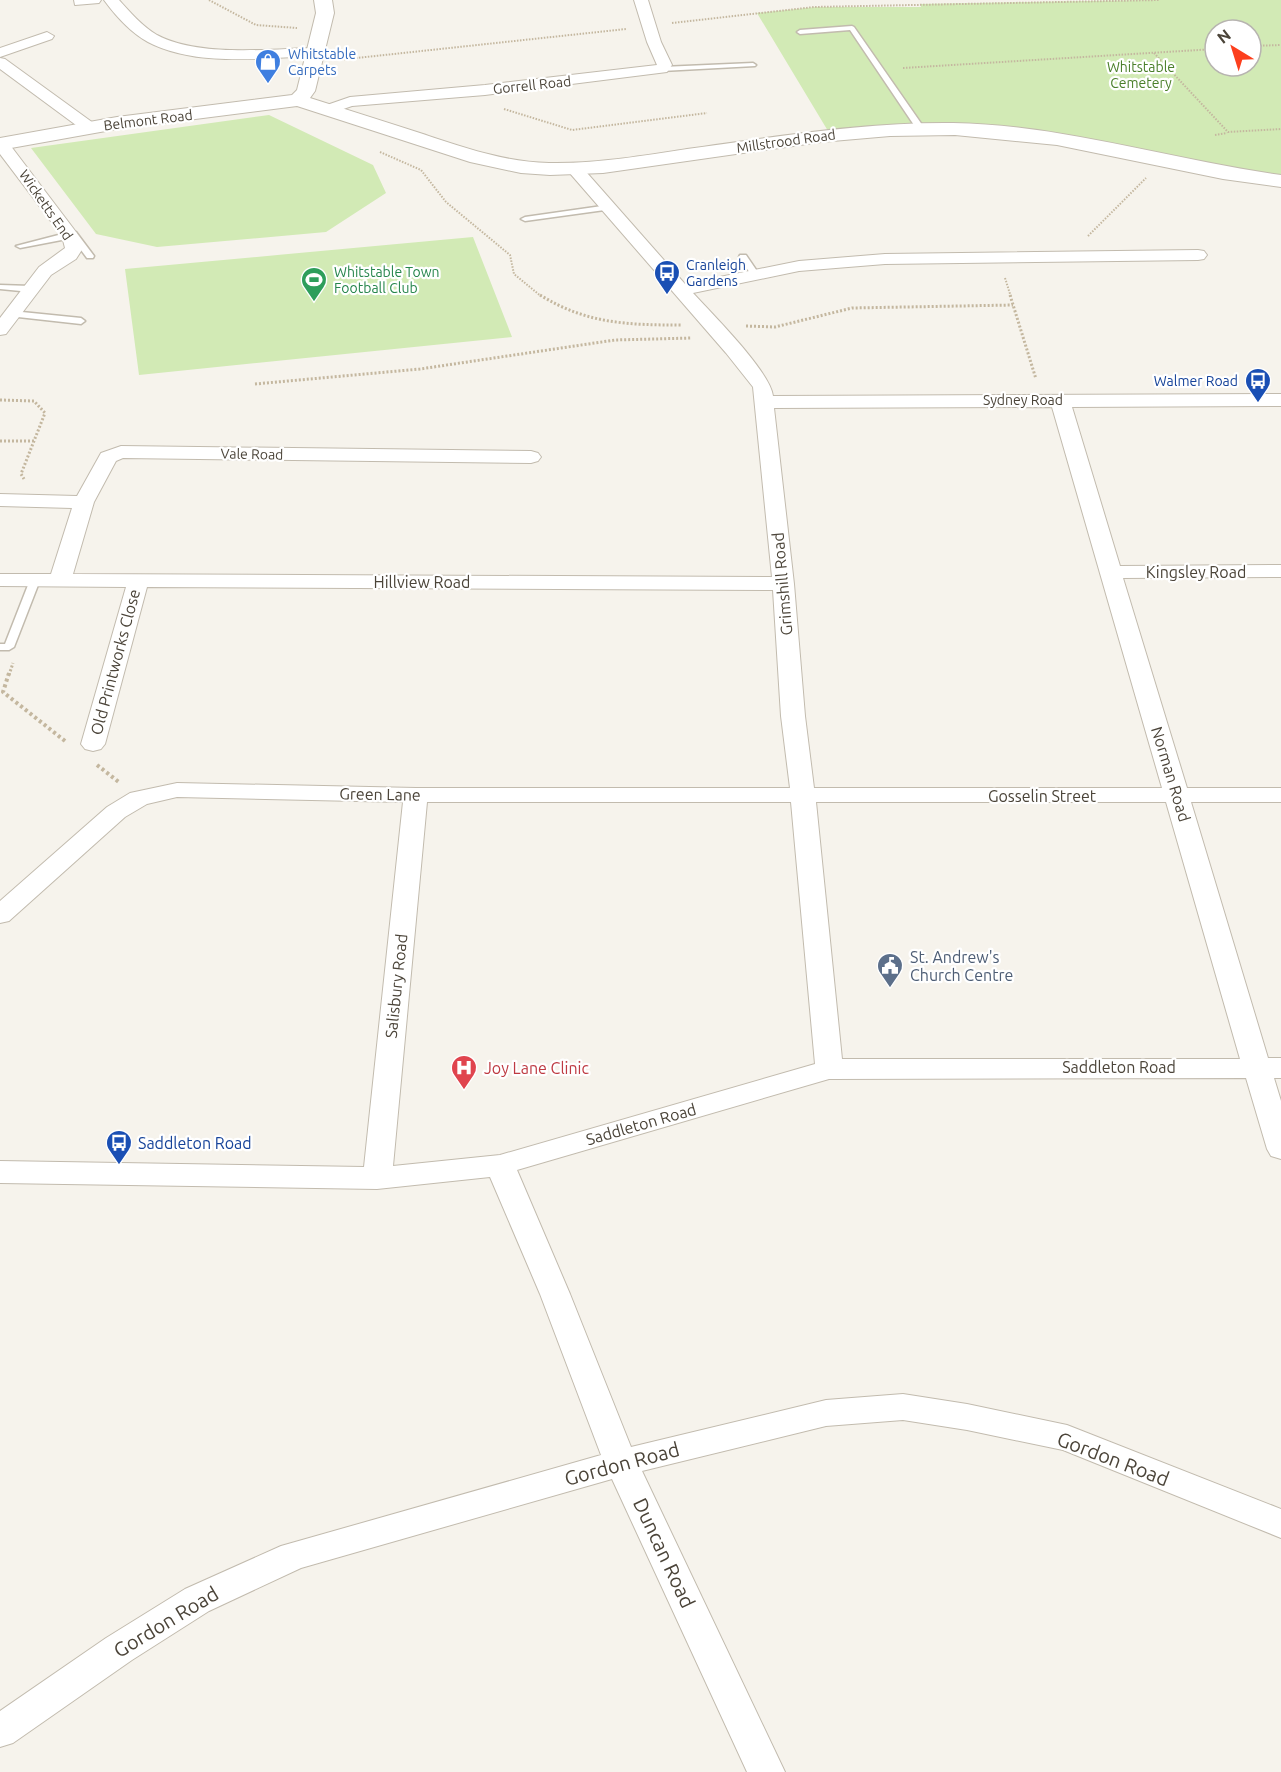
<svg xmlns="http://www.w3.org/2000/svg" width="1281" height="1772" font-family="Ubuntu,sans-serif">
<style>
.green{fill:#d2eab5;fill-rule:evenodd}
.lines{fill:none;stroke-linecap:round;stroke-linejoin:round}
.service-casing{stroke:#c2bbae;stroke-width:3}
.minor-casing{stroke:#c2bbae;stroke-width:2}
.tertiary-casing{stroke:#c2bbae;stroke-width:2}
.path-far2{stroke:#c4b79f;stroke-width:2;stroke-dasharray:1.5 1.5;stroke-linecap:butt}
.path-far1{stroke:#c4b79f;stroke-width:3;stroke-dasharray:2 2;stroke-linecap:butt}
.path{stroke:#c4b79f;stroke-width:4;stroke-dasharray:3 3;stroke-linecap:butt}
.service{fill:#fff;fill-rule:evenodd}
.minor{fill:#fff;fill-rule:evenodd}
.tertiary{fill:#fff;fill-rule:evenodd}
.labels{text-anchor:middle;stroke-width:4.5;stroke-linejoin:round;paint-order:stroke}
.far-shop-label{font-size:14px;fill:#366cbe;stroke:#fff;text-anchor:start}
.far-park-label{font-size:14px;fill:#4a7f2a;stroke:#fff}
.far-street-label{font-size:14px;fill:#4b4439;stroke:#fff}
.far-transit-label{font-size:14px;fill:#164399;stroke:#fff;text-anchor:start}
.far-leisure-label{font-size:14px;fill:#27864d;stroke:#fff;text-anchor:start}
.street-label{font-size:16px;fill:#4b4439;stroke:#fff}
.service-label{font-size:16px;fill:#4e5e75;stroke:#fff;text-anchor:start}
.health-label{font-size:16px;fill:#be3a42;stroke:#fff;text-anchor:start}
.transit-label{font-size:16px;fill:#164399;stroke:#fff;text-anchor:start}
.near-street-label{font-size:20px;fill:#4b4439;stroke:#fff}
</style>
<rect width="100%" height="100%" fill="#f6f3ec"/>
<path class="green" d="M1144,0H1281V177L1030,132L828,131L757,13L816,7H921L920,4ZM1215,30H1251V66H1215Z
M269,115L373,165L386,193L326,232L157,247L96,234L31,148Z
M473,237L512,337L139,375L125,269Z"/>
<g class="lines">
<defs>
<path id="service" d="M852,26L854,27L925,129L924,131H918L850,30L800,34L797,32L800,30Z
M753,63L756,65L755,66L662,71L659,69L662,67Z
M609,205L613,207L612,209L525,221L521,219L525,217Z
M70,232H76L94,256L93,258H87L72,238L20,248L16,246Z
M740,255H746L759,274L758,276H752L739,257Z
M0,285L31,286L35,289L31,292L0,289Z
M12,311L81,318L85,321L81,324L9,316L8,314Z
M35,577L40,580L14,647L9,650H0V644H5L30,580Z"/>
<path id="minor" d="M74,0H101L99,3L75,5Z
M104,0H119C130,12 142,26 157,35C198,57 268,49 314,48L321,52L314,56C262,58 196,67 148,42C131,33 115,15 104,0Z
M634,0H648L661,42L672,65L667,72L485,95L352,106L329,114L321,109L324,106L350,97L485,85L657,65L647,42Z
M47,32L54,36L52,39L0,57V48Z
M0,58L5,59L96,125L98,128L96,131H84L0,69Z
M0,139L7,141L76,232L83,248L76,259L51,275L6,334L0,335V318L39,267L65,248L62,236L0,154Z
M574,163L580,165L685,284L799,261L885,254L1198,250L1204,251L1207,255L1204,259L1198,260L885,264L799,271L693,293C712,314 770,371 773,396L1281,394V406L1072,407L1120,566L1281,565V577L1123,578L1187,788H1281V802H1191L1268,1058H1281V1078H1274L1281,1101V1159L1271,1156L1267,1149L1246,1078L829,1079L517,1170L570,1294L631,1447L826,1400L903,1394L967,1404L1067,1425L1281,1509V1538L1063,1450L967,1430L903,1420L826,1426L642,1471L785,1772H747L612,1479L301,1568L209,1611L132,1660L13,1743L0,1747V1711L106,1638L185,1589L281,1546L601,1455L540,1294L490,1177L377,1189L0,1183V1161L364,1167L403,802L177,797L147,804L125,817L9,921L0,923V901L107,807L130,793L177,783L416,788H790L781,716L773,590L147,587L105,744L101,749L93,751L85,749L81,744L126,587L0,586V574H51L72,508L0,506V494L77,496L101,453L121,446L531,451L538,453L541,457L538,461L531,463L123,458L116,461L94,502L73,574L772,577L753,387L726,353L568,171L566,168ZM1052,407L1162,788H814L805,716L794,584L774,408ZM427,802H791L815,1064L500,1155L393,1166ZM816,802H1166L1240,1059H842Z"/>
<path id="tertiary" d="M314,0H332L334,13L315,91L310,98C348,110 386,122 423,134C465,148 505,162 549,163C595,164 641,156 687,149C775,137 863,122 953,123C1064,125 1172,160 1281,175V187L1223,179L1057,145L955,135L890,136L821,142L603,173L550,175L521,173L470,162L297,106L117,129L0,150V138L117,117L292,95L297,90L316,13Z"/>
</defs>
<use href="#service" class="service-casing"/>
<use href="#minor" class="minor-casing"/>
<use href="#tertiary" class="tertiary-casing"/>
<path class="path-far2" d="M209,0L256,25L297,28
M672,23L814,7L1159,0
M1251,46L1281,45
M1154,53L1228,132L1281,129
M338,60L626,29
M903,68L1215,49
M504,109L572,130L707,113
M1215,135L1227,133
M380,152L421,170L446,202L510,255L514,274L542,297
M1088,236L1146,178
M1005,278L1011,297"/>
<path class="path-far1" d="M540,295C587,324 628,325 682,325
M1010,295L1036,379
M746,326L775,327L852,308L1013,305
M255,384L420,369L615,340L692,338
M0,400L34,401L45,413L21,474L24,479
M0,441H34
M9,675L13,663"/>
<path class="path" d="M9,673L3,692L65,741
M97,765L120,783"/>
<use href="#service" class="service"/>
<use href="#minor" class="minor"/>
<use href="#tertiary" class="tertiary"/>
</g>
<defs>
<symbol id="shop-pin" viewBox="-11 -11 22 30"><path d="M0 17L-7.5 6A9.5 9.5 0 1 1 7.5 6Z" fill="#3f7fe0" stroke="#fff"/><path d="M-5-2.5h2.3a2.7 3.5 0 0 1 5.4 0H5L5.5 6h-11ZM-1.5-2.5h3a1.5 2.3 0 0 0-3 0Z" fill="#fff"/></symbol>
<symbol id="bus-pin" viewBox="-11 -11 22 30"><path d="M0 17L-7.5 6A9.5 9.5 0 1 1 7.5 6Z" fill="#1a4fb4" stroke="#fff"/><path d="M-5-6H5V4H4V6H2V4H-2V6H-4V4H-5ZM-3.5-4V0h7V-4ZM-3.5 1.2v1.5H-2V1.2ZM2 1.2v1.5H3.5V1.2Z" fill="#fff"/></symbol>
<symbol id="stadium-pin" viewBox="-11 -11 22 30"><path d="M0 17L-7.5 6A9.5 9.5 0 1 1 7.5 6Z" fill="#2e9e5b" stroke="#fff"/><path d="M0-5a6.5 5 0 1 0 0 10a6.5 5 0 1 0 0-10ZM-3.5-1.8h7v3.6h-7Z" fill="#fff"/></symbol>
<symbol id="civic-pin" viewBox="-11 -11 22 30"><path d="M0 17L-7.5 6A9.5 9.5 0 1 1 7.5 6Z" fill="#5c6f8a" stroke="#fff"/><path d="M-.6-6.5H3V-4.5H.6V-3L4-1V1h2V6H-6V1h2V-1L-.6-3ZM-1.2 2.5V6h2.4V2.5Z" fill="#fff"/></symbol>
<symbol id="hospital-pin" viewBox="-11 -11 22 30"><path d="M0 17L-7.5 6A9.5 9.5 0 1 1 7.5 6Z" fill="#e0444e" stroke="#fff"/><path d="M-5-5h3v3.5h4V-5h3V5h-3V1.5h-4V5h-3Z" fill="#fff"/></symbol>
</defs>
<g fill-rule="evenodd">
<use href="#shop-pin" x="253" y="47" width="30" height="40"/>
<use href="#bus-pin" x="652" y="258" width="30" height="40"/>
<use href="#stadium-pin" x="299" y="265" width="30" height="40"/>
<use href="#bus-pin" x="1243" y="366" width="30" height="40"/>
<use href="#civic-pin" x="875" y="951" width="30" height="40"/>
<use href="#hospital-pin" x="449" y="1053" width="30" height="40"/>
<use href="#bus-pin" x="104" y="1128" width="30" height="40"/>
</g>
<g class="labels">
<g class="far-shop-label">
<text x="288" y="59">Whitstable<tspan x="288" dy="16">Carpets</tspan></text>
</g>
<g class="far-park-label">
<text x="1141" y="72">Whitstable<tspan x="1141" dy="16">Cemetery</tspan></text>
</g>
<g class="far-street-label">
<text transform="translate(532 85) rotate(-6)" y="5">Gorrell Road</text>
<text transform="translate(148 120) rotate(-7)" y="5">Belmont Road</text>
<text transform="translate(786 141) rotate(-8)" y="5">Millstrood Road</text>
<text transform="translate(46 205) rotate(55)" y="5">Wicketts End</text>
<text x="1023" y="405">Sydney Road</text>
<text transform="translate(252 454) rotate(1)" y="5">Vale Road</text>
</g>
<g class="far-transit-label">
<text x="686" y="270">Cranleigh<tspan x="686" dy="16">Gardens</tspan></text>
<text x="1238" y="386" text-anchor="end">Walmer Road</text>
</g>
<g class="far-leisure-label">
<text x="334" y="277">Whitstable Town<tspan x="334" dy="16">Football Club</tspan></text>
</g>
<g class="street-label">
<text x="1196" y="578">Kingsley Road</text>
<text x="422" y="588">Hillview Road</text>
<text transform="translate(782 584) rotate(-95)" y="6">Grimshill Road</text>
<text transform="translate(115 662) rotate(-75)" y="6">Old Printworks Close</text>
<text transform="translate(1171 774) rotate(73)" y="6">Norman Road</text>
<text transform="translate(380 794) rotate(1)" y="6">Green Lane</text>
<text x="1042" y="802">Gosselin Street</text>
<text transform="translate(396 986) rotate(-84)" y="6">Salisbury Road</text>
<text x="1119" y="1073">Saddleton Road</text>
<text transform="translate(641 1124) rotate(-16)" y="6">Saddleton Road</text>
</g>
<g class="service-label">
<text x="910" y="963">St. Andrew's<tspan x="910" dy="18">Church Centre</tspan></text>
</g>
<g class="health-label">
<text x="484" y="1074">Joy Lane Clinic</text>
</g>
<g class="transit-label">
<text x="138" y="1149">Saddleton Road</text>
</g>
<g class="near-street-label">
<text transform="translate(1113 1459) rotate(21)" y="7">Gordon Road</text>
<text transform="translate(622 1464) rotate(-15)" y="7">Gordon Road</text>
<text transform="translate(664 1553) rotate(65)" y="7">Duncan Road</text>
<text transform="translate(166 1622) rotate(-31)" y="7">Gordon Road</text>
</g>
</g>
<g transform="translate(1233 48) rotate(322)"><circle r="28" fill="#ffffff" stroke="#b7b4b0" stroke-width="1.5"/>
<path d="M0-4.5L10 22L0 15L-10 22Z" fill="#fc3f1d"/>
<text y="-9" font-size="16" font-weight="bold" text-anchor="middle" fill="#4b4439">N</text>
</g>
</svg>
